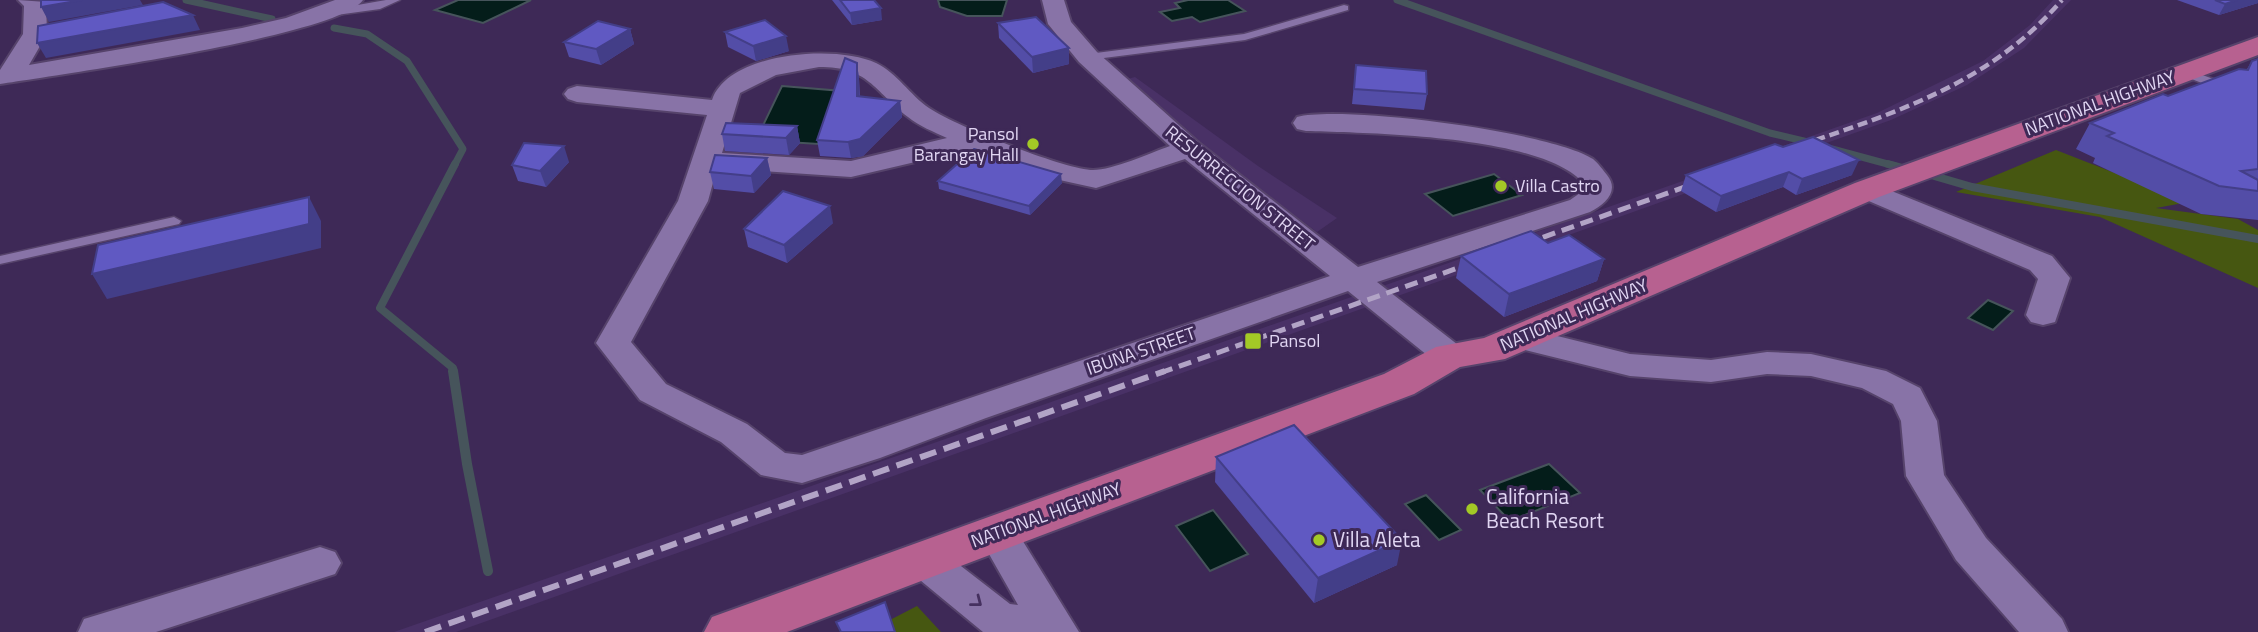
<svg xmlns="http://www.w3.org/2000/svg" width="2258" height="632" font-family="'Titillium Web',sans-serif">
  <rect width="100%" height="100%" fill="#3e2957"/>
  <!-- built -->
  <g fill="#493166">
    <path d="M2053,0H2071L2024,48L1967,85L1891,120L456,632H394L1877,113L1983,61L2030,25Z"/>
    <path d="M1135,77L1258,166L1337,218L1317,232L1117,82Z"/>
  </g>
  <!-- green -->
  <g fill="#465711">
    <path d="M2056,150L2189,202L2156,208L2238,219L2258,230V288L2100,217L1956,192Z"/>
    <path d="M917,606L941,632H892L888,621Z"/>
  </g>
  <!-- water -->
  <g fill="#041d1a" stroke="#46545b" stroke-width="2">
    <path d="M458,0H531L483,23L435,10Z"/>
    <path d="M938,0H1007L1002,16H967L940,7Z"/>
    <path d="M1188,0H1228L1245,11L1200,22L1192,17L1172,21L1160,12L1180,8L1175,3Z"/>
    <path d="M782,86L842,91L819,144L756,140Z"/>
    <path d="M1494,174L1522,195L1453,216L1425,194Z"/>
    <path d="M1988,300L2013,311L1993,330L1968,318Z"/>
    <path d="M1549,464L1580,493L1510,521L1480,490Z"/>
    <path d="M1426,495L1461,530L1439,540L1405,504Z"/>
    <path d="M1213,510L1248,554L1210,571L1176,526Z"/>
  </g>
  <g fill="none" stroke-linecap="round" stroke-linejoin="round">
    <!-- stream-far2 -->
    <g stroke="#46545b" stroke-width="7">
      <path d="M186,0L272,19"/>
      <path d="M1397,0L1770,133L1812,143"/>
      <path d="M334,28L367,34L407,61L463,149L454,166"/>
      <path d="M1832,149L1895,166"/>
    </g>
    <!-- stream-far1 -->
    <g stroke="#46545b" stroke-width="8">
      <path d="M1888,164L1910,170"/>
      <path d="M1924,173L1972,187L2258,239"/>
      <path d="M454,373L453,368L380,308L455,164"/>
    </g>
    <!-- stream -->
    <path stroke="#46545b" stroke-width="10" d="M453,371L467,464L488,571"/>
    <!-- lane casing -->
    <g stroke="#56436b" stroke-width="3">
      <g id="lane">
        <path d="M386,0H400L380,9L329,16L324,13L329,10Z"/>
        <path d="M1344,5L1348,6V10L1245,40L1088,60L1082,57L1088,54L1244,34Z"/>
        <path d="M2183,68L2230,85L2232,88L2230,91H2222L2179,74L2177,72Z"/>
        <path d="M174,217L181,221L179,224L0,264V256Z"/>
      </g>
    </g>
    <!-- street casing -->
    <g stroke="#56436b" stroke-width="4">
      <g id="street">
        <path d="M18,0L46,2L47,34L29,65L242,28L286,18L335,0H363C339,36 56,75 0,84V70L23,34L24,6Z"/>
        <path d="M1042,0H1064L1071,22L1097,52L1199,143L1358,267L1570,200L1583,191L1584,184C1544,135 1369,133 1306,131L1297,129L1293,123L1297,117C1344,105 1552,132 1593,159C1598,163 1603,170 1607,175C1620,191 1605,204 1590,212L1377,282L1462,348L1467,356L1462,364L1450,367L1438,364L1348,291L986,418L880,458L802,483L761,475L721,442L640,400L596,343L678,201L707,115L577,102L568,99L564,94L568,89L577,86L712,100C728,52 836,44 876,63C897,73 910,95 929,108C954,125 1065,170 1093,170C1113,170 1150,153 1170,146L1079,62L1048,24ZM819,67C869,67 873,90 908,117C919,126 934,132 947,138L851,161L722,153L740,93L776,75ZM971,149L1055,179L1096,188L1185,159L1330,276L802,455L785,453L747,424L666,384L631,342L708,201L717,168L851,177Z"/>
        <path d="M1867,181L2052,256L2070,278L2055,322L2043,325L2031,322L2026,315L2038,279L2030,270L1857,196L1853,190L1857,184Z"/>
        <path d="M1521,327L1630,354L1711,360L1767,352L1811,354L1886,371L1920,388L1937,421L1944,475L1986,538L2062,619L2068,632H2019L1956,560L1906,476L1901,421L1893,404L1862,388L1811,376L1767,374L1711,382L1630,376L1509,346L1504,338L1509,330Z"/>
        <path d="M997,518L1011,522L1079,632H983L909,571L903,560L909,549L924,544L939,549L1010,604L1018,605L977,533L983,522Z"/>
        <path d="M320,547L335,552L341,563L335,574L156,632H78L84,619Z"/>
      </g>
    </g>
    <!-- primary casing -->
    <g stroke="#56436b" stroke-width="4">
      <path id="primary" d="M2258,37V55L1879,197L1505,359L1460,367L1414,394L787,632H704L712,617L1384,374L1436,347L1484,338L1855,183Z"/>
    </g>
    <!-- lane -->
    <use href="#lane" fill="#8873a7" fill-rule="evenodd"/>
    <!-- street -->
    <use href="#street" fill="#8873a7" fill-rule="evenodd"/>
    <!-- primary -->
    <use href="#primary" fill="#b76190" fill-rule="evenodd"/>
    <!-- rail-far2 -->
    <path stroke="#b2a4c6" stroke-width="4.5" stroke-dasharray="10 5" stroke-linecap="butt" d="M1801,145C1901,111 1991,82 2062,0"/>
    <!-- rail-far1 -->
    <g stroke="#b2a4c6" stroke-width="5" stroke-dasharray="13 7" stroke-linecap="butt">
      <path d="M1524,244L1699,182"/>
      <path d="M1160,373L1475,262"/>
    </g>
    <!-- rail -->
    <path stroke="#b2a4c6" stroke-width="6" stroke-dasharray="17 8" stroke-linecap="butt" d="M425,632L1165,371"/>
  </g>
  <!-- wall -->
  <g fill="#534da7">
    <path d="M832,0H874L882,20L852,25Z"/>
    <path d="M2177,0H2258V3L2219,15Z"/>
    <path d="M998,23L1069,48V64L1033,73L999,38Z"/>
    <path d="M630,29L634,44L601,65L569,57L564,42Z"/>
    <path d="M725,32L789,51L756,61L728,47Z"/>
    <path d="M2258,59V220L2201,214L2093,163L2095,158L2076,149L2090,123L2247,69L2252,61Z"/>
    <path d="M857,63L859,79L860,96L900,101L902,117L863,156L851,158L820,156L817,140Z"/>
    <path d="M1356,65L1427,94L1424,110L1352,104Z"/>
    <path d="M797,126L800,143L789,155L725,151L722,134Z"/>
    <path d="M1783,147L1852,175L1796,195L1783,187L1716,212L1681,191L1686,175Z"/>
    <path d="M767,158L771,175L754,193L714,189L710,172Z"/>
    <path d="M569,162L546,187L518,181L512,165Z"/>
    <path d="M938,181L1062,183L1030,215L939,189Z"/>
    <path d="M833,223L787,263L748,247L744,229Z"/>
    <path d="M1548,243L1604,259L1597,281L1504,317L1456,278L1461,256Z"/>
    <path d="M1216,457L1397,565L1314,603L1215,482Z"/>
  </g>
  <!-- shaded-wall -->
  <g fill="#433e88">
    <path d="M82,0H140L143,5L49,22L41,7Z"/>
    <path d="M2237,0H2258V3L2219,15L2225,4Z"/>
    <path d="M881,8L882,20L852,25L850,13Z"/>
    <path d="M193,15L200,30L46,58L37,43Z"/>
    <path d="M630,29L634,44L601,65L596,49Z"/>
    <path d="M786,36L789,51L756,61L753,46Z"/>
    <path d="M1069,48V64L1033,73L1032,57Z"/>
    <path d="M857,63L859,79L860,112L857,96Z"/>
    <path d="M900,101L902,117L863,156L851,158L848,142Z"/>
    <path d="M797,126L800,143L789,155L786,138Z"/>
    <path d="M564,146L569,162L546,187L540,171Z"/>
    <path d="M767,158L771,175L754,193L751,176Z"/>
    <path d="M1859,160L1852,175L1796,195L1802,179Z"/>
    <path d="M1789,172L1783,187L1716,212L1721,196Z"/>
    <path d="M1061,174L1062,183L1030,215L1029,206Z"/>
    <path d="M309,197L321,221V248L107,299L92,274Z"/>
    <path d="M830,206L833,223L787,263L784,245Z"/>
    <path d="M1604,259L1597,281L1504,317L1509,294Z"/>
    <path d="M1402,540L1397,565L1314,603L1318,578Z"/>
  </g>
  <!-- building -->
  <g fill="#6059c2" stroke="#433e88" stroke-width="2">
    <path d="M41,0H82L41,7Z"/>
    <path d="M840,0H874L881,8L850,13Z"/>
    <path d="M2215,0H2237L2225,4Z"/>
    <path d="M163,2L193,15L37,43L38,26Z"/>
    <path d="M1036,17L1069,48L1032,57L998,23Z"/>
    <path d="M765,20L786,36L753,46L725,32Z"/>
    <path d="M598,21L630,29L596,49L564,42Z"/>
    <path d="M845,58L857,63V96L900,101L860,139L848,142L817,140Z"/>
    <path d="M2258,59V169L2241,171L2258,180V191L2219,186L2107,136L2114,133L2090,123L2163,94L2168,96L2239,69L2248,70L2252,61Z"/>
    <path d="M1356,65L1426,71L1427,94L1354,89Z"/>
    <path d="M726,123L797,126L786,138L722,134Z"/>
    <path d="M1813,137L1859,160L1802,179L1789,172L1721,196L1686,175L1775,144L1783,147Z"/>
    <path d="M524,143L564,146L540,171L512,165Z"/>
    <path d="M974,149L1061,174L1029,206L938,181Z"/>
    <path d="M715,155L767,158L751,176L710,172Z"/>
    <path d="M783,191L830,206L784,245L744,229Z"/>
    <path d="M309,197V224L92,274L98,245Z"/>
    <path d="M1531,231L1548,243L1569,235L1604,259L1509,294L1461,256Z"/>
    <path d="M1294,425L1402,540L1318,578L1216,457Z"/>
    <path d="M885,602L895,632H841L836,622Z"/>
  </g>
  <!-- one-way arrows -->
  <defs><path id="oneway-chevron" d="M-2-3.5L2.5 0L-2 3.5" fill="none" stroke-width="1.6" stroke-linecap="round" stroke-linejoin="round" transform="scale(1.75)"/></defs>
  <use stroke="#45305f" href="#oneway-chevron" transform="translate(977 602) rotate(38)"/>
  <!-- markers -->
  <g fill="#a3c926" stroke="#3e2957" stroke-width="2.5">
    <circle cx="1033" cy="144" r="7"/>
    <circle cx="1501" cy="186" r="7"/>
    <rect x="1244" y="332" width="18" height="18" rx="3.5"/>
    <circle cx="1472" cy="509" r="7"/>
    <circle cx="1319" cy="540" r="7"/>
  </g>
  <g text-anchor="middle" stroke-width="6" stroke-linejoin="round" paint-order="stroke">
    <!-- street labels -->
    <g font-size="18" fill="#e1d6f3" stroke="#3e2957">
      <text transform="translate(2100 103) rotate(-20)" y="6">NATIONAL HIGHWAY</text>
      <text transform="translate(1240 188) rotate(39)" y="6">RESURRECCION STREET</text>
      <text transform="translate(1574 315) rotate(-23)" y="6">NATIONAL HIGHWAY</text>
      <text transform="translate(1141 351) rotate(-19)" y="6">IBUNA STREET</text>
      <text transform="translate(1046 515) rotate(-20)" y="6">NATIONAL HIGHWAY</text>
    </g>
    <!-- poi labels -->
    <g font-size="18" fill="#e1d6f3" stroke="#3e2957" text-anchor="start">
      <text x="1019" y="140" text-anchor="end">Pansol<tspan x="1019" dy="21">Barangay Hall</tspan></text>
      <text x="1515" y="192">Villa Castro</text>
      <text x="1269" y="347">Pansol</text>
    </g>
    <!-- near-poi labels -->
    <g font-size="21" fill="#e1d6f3" stroke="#3e2957" text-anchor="start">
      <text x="1486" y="504">California<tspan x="1486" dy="24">Beach Resort</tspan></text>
      <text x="1333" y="547">Villa Aleta</text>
    </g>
  </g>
</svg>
